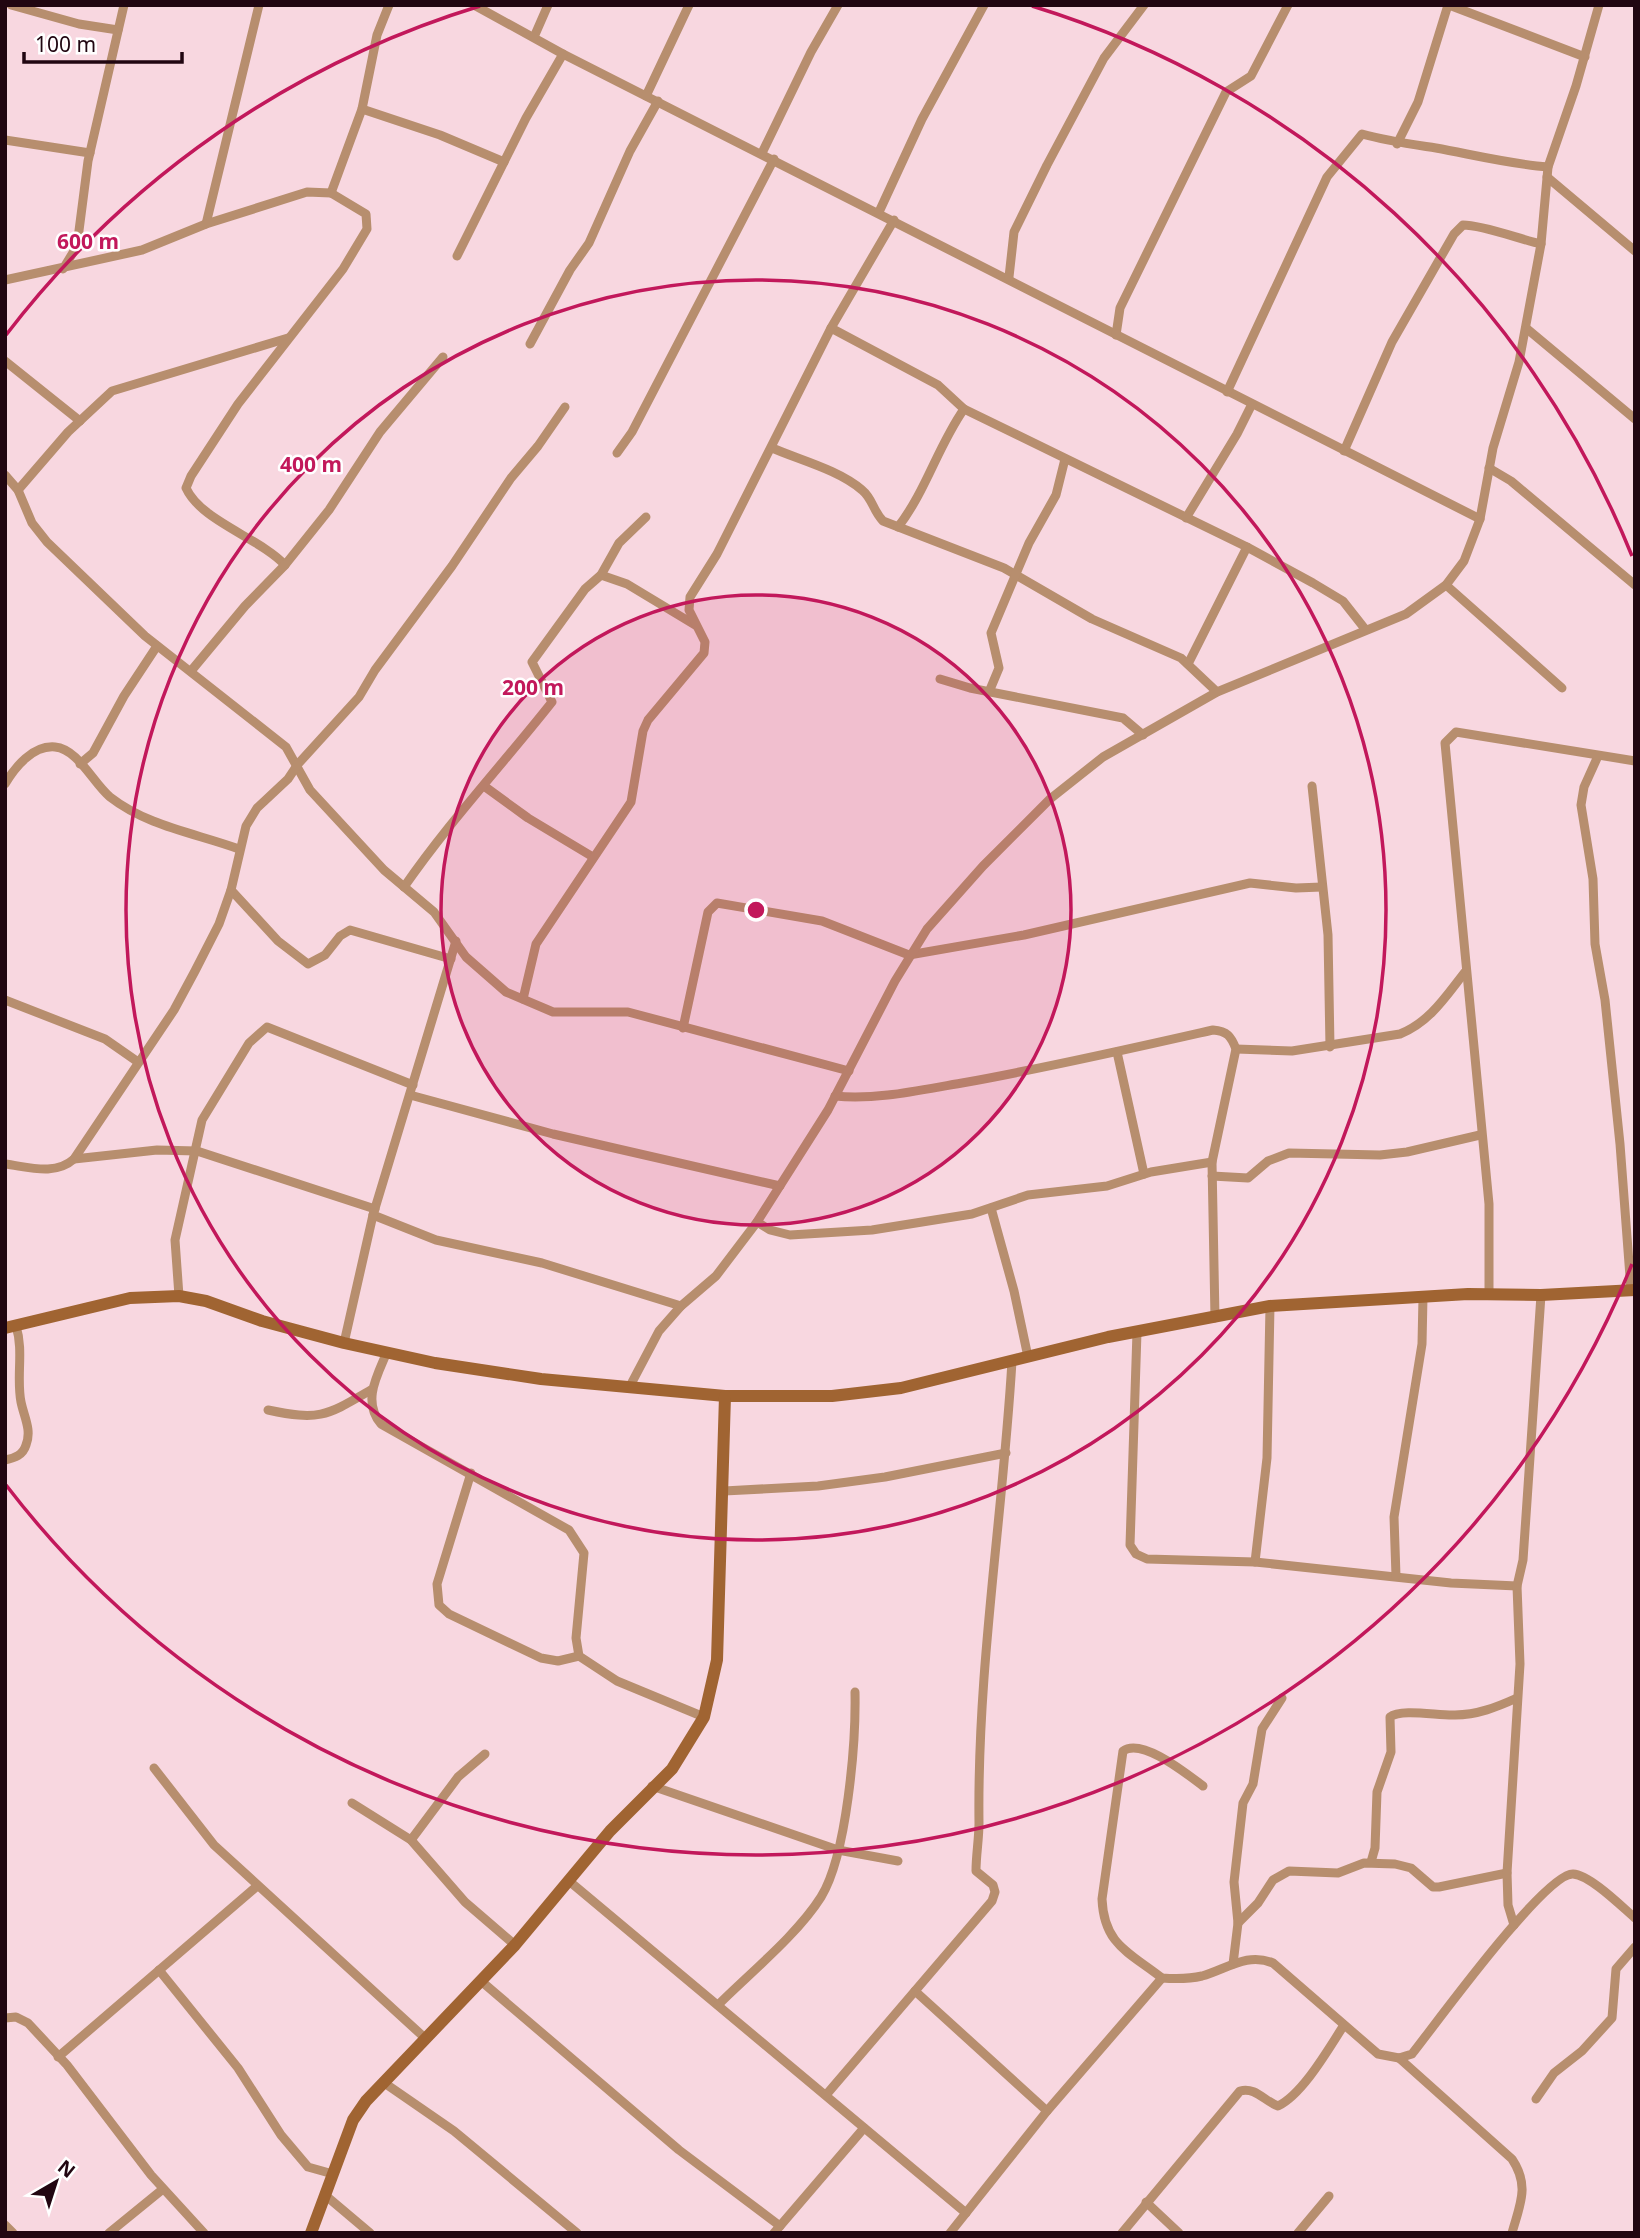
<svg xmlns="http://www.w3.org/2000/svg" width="1640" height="2238" font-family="'Noto Sans',sans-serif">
  <rect width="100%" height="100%" fill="#f8d7e0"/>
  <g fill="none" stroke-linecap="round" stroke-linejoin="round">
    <!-- street -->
    <g stroke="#b78e6e" stroke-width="9">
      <path d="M11,5L79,24L118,30"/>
      <path d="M474,5L563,54L1480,519"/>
      <path d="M1449,5L1585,57"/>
      <path d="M534,37L548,5"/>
      <path d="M646,96L689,5"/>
      <path d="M362,109L440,135L504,162"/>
      <path d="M5,140L90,153"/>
      <path d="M1397,144L1418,102L1448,5"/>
      <path d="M762,153L811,52L838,5"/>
      <path d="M1547,177L1635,251"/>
      <path d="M331,193L362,109L377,35L389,5"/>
      <path d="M879,212L922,119L984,5"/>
      <path d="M206,224L259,5"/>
      <path d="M457,256L526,118L563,54"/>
      <path d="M63,269L77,246L88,161L124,5"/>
      <path d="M1009,277L1014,232L1047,165L1104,58L1144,5"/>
      <path d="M5,280L142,250L206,224L307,192L331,193L366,214L367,229L343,269L238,404L191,476L186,488C201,521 260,538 285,565"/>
      <path d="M831,328L938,385L964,409L1247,547L1313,583L1343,601L1365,629"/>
      <path d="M1526,328L1635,419"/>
      <path d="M1116,335L1120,308L1226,92L1251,76L1288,5"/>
      <path d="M530,344L570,270L589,243L630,151L658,101"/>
      <path d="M5,361L80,421"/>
      <path d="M1227,392L1327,177L1362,134C1387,141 1410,144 1436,148C1474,155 1510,164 1548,167"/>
      <path d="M772,448C800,460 839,470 862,490C873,499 873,511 883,521L1004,568L1092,619L1181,658L1217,692"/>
      <path d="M1344,451L1392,342L1454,234L1463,225C1483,225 1519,239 1541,244"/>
      <path d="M617,453L632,432L774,159"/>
      <path d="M1489,468L1511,481L1635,585"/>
      <path d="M5,475L18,490L32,523L47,542L145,636L286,747L310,790L384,870L434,912L466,957L506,992L553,1012H628L849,1071"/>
      <path d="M18,490L68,432L112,391L288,338"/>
      <path d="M1186,518L1237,434L1252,404"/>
      <path d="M898,527C926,491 938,446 964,409"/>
      <path d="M601,575L627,584L695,625"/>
      <path d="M1446,585L1562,688"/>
      <path d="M1188,664L1247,547"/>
      <path d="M191,671L245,606L285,565L329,510L380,432L443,357"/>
      <path d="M940,679L970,688L1123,718L1143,735"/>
      <path d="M989,692L999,668L991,633L1029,543L1056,495L1065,459"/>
      <path d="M1598,756L1584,787L1581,805L1593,879L1595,944L1605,1000L1620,1144L1631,1290"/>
      <path d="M80,764L93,753L124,696L157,646"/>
      <path d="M5,784C15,767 33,745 55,747C78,749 93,783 110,797C147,826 195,833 239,849"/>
      <path d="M484,786L528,818L593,857"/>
      <path d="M1312,786L1328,935L1330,1047"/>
      <path d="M404,887C449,822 503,764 552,702L532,662L585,589L601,575L619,543L646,517"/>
      <path d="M231,890L278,941L308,964L325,955L340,936L350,930L451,959"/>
      <path d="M523,999L536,944L631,802L643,731L648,720L704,653L705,642L689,610L690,597L717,554L831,328L894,220"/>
      <path d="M5,1000L105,1039L138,1062"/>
      <path d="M683,1028L708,912L717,903L822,921L909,955L1024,935L1250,883L1296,888L1322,887"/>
      <path d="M1236,1049L1292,1051L1400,1034C1430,1022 1446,996 1465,972"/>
      <path d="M1117,1052L1144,1174"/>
      <path d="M410,1095L553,1134L780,1186"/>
      <path d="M835,1096C878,1100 920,1090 962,1083C1046,1068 1129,1049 1213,1030C1227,1031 1231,1036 1236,1049L1212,1162L1215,1318"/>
      <path d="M74,1159L157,1150L197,1151L375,1209"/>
      <path d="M5,1164C29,1167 55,1176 74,1159L174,1010L195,971L219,924L231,890L246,826L257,808L288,779L298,764L359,697L375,670L452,566L511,478L538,446L565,407"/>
      <path d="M1212,1176L1248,1178L1268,1161L1289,1153L1380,1155L1407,1152L1480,1135"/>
      <path d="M991,1208L1014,1291L1028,1357"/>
      <path d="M373,1215L436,1240L542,1263L681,1306"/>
      <path d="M757,1222L770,1230L790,1235L872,1230L972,1214L1028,1195L1107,1186L1151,1172L1212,1162"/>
      <path d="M1489,1293V1204L1445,743L1456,732L1635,761"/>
      <path d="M179,1296L175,1240L202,1120L249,1043L267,1027L413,1085"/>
      <path d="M1137,1332L1130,1545L1136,1554L1147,1559L1255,1562L1451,1583L1517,1586"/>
      <path d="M344,1343L373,1215L456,941"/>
      <path d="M387,1352C377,1376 362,1401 381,1424L569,1530L584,1553L576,1638L579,1656L617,1681L704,1717"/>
      <path d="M630,1386L659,1331L681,1306L716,1276L757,1222L828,1110L895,981L927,929L983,866L1050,799L1103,757L1217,692L1406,614L1446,585L1464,561L1480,519L1493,448L1519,362L1541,244L1548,167L1576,86L1599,5"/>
      <path d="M268,1410C320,1421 326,1416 371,1390"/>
      <path d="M5,1460C15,1458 23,1455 26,1445C32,1430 24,1417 21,1402C16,1377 24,1351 16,1326"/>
      <path d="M471,1473L437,1584L439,1605L449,1614L541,1658L558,1661L579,1656"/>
      <path d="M724,1491L818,1486L885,1477L1006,1453"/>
      <path d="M1255,1562L1267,1458L1270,1306"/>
      <path d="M1396,1576L1394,1517L1422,1344L1423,1297"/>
      <path d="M154,1768L214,1845L426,2039"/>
      <path d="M652,1786L838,1850L898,1861"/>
      <path d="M1203,1786C1188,1775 1142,1737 1123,1751L1102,1899C1104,1945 1129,1952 1162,1978C1176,1979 1189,1979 1202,1976C1227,1969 1247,1952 1273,1963L1378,2054L1399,2058L1412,2054C1435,2025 1545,1873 1573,1874C1590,1875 1621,1906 1635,1918"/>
      <path d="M352,1803L411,1840L465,1902L515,1945"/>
      <path d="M411,1840L458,1777L485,1754"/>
      <path d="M1371,1862L1375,1848L1377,1792L1391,1752L1390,1717C1401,1708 1439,1716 1455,1715C1477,1715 1497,1707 1517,1698"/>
      <path d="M569,1881L966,2213"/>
      <path d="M1238,1923L1258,1903L1273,1880L1289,1871L1338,1873L1364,1863L1395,1864L1411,1868L1433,1887H1439L1507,1873"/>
      <path d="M1514,1925L1508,1905L1507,1873L1520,1664L1517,1586L1523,1560L1541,1295"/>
      <path d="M1233,1964L1238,1923L1234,1882L1243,1803L1253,1784L1262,1729L1282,1698"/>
      <path d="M159,1970L238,2068L281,2135L308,2167L333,2174"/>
      <path d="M481,1981L679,2150L780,2226"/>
      <path d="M915,1991L1047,2111"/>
      <path d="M718,2005C750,1973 797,1935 821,1897C847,1855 856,1742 855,1692"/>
      <path d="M5,2018L16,2017L28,2023L67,2065L151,2175L204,2233"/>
      <path d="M58,2057L256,1887"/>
      <path d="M1399,2058L1512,2159C1530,2186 1520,2204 1512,2233"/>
      <path d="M383,2082L454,2131L577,2233"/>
      <path d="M826,2095L992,1901L995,1892L993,1885L976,1871C976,1855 979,1839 979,1823C977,1669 1003,1515 1012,1361"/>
      <path d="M1536,2099L1554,2073L1582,2051L1612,2018L1616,1969L1635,1947"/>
      <path d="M325,2195L370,2233"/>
      <path d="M1146,2202L1179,2233"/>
      <path d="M5,2225L13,2233"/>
      <path d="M109,2233L163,2189"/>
      <path d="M774,2233L864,2128"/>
      <path d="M950,2233L1047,2111L1162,1978"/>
      <path d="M1122,2233L1240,2091C1256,2087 1264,2101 1278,2106C1303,2094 1329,2048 1344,2025"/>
      <path d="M1298,2233L1329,2196"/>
    </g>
    <!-- secondary -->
    <g stroke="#a06432" stroke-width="12">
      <path d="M5,1328L130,1298L179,1296L206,1301L262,1321L344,1343L435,1363L541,1379L725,1396H832L901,1388L1108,1337L1270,1306L1468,1294L1541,1295L1635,1290"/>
      <path d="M311,2233L353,2120L366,2101L515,1945L610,1831L672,1769L704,1717L717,1660L725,1396"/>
    </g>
  </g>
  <!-- distance rings -->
  <circle cx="756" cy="910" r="315" fill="#c2185b" fill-opacity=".12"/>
  <g fill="none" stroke="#c2185b" stroke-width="3.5">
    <circle cx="756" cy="910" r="315"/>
    <circle cx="756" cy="910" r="630"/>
    <path d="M1632 1264A945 945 0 0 1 6 1485M6 335A945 945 0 0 1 480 6M1032 6A945 945 0 0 1 1632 556"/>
  </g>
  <circle cx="756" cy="910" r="10" fill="#c2185b" stroke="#fff" stroke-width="3.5"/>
  <g font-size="21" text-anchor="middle" font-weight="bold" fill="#c2185b" stroke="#fff" stroke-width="5" stroke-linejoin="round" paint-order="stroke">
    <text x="88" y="249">600 m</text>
    <text x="311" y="472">400 m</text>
    <text x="533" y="695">200 m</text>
  </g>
  <!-- border -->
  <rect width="1640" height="2238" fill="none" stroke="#210611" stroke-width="14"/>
  <!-- north arrow -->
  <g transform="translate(56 2182) rotate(39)" stroke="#ffffff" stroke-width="5" paint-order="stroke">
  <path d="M0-5L12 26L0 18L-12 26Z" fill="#210611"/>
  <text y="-10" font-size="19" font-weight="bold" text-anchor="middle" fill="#210611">N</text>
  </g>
  <!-- scale -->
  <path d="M24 52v10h158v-10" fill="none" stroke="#210611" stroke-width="3.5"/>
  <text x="35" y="52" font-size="21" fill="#210611" stroke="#ffffff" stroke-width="5" paint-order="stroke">100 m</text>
</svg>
